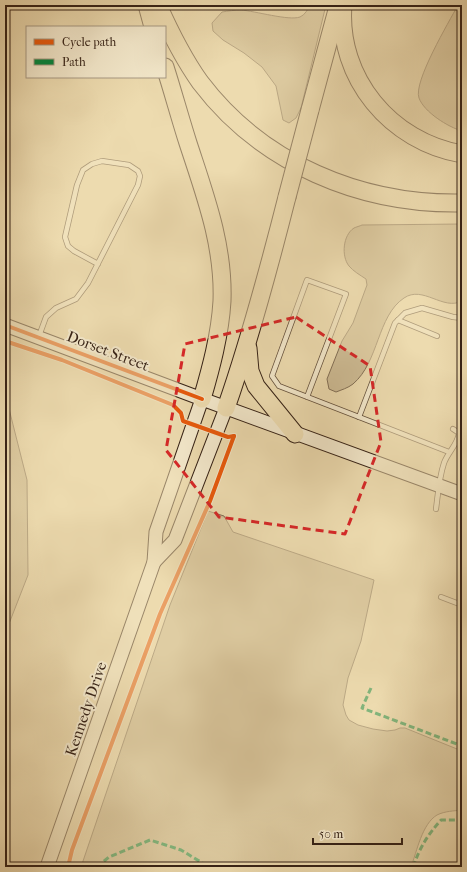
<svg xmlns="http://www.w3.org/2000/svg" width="467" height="872" font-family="'IM FELL French Canon',serif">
  <rect width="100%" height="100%" fill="#eddbaf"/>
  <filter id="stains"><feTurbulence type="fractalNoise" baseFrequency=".005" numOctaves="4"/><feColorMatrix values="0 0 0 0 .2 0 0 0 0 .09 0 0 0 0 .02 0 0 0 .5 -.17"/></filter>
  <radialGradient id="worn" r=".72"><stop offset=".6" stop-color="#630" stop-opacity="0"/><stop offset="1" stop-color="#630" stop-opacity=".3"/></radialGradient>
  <!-- green -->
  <g fill="#cebc95" stroke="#826f56">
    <path d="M310,5H326L301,108L296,118L289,123L283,120L276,86L262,67L244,53L223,40L213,31L212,23L222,12C228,11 235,10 241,10C255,11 289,21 300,17C305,15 308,9 310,5Z"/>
    <path d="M458,5H462V131C448,127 424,112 419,98C413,82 449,22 458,5Z"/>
    <path d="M462,224V301C443,311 423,285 404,298C377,316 379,362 353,384C348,388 341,390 336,392L329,389L327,379L342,341L353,323L367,285L366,279C360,275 353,271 349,266C341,256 343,235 354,228C356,227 360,226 362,225Z"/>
    <path d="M5,393L27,480L28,575L5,634Z"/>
    <path d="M208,511L224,516L233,532L374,580L361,641L348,678L343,705L346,715L349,720L358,725L373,729L387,731L395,730L400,728H405L462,751V810C454,811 445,811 437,815C422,824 417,851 411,867H81L170,605Z"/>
  </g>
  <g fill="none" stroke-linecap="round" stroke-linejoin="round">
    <!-- lane casing -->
    <g stroke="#64503c" stroke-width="6">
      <g id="lane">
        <path d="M398,320L437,336"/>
        <path d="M39,336L46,317L56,308L76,299L88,283L138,185L140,176L138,171L129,165L102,161L92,164L83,170L77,185L65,237L68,246L74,251L98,264"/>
        <path d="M307,397L346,294L307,280L272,376L279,386L359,417L395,323L405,313L422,308L453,317L462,318"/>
        <path d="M359,417L449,452"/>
        <path d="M436,509C438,494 439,478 444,463C448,452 458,444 459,433L453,429"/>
        <path d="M441,597L462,605"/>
      </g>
    </g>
    <!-- secondary casing -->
    <g stroke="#362216" stroke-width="15">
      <g id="secondary">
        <path d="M5,325L202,399L462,494"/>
        <path d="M154,562L175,540L226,408"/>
        <path d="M47,867L154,562L156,532L202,399"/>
      </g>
    </g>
    <!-- highway casing -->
    <g stroke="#362216" stroke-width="19">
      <g id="highway">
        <path d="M147,5L153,27"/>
        <path d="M158,5C170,32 183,58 200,82C262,164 361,205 462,203"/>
        <path d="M343,5C337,78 391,142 462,154"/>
        <path d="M165,67C173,92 180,118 188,143C205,195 224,245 222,301C220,335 211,368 202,399"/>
        <path d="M310,110L337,10"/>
        <path d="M248,348L250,371L256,386L295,434"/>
        <path d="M226,408C250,339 269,268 287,197"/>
      </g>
    </g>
    <!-- lane -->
    <use href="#lane" stroke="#f3e8cb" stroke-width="4.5"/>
    <!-- secondary -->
    <use href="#secondary" stroke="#f3e8cb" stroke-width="13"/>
    <!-- highway -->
    <use href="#highway" stroke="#eddbaf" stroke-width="17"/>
    <!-- highway-bridge casing -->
    <g stroke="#362216" stroke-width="19" stroke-linecap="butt">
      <path id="highway-bridge" d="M287,197L310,110"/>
    </g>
    <!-- highway-bridge -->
    <use href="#highway-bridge" stroke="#eddbaf" stroke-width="17"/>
    <!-- quiet -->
    <g stroke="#00873e" stroke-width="3" stroke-dasharray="6 3" stroke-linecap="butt">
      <path d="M371,688L362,708L462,746"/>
      <path d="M97,867L109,857L150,840L181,850L209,867"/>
      <path d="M413,867C420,847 427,836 441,820H455L462,821"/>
    </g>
    <!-- cycleway casing -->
    <g stroke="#f3e8cb" stroke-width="6">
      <g id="cycleway">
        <path d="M5,325L202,399"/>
        <path d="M5,341L62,360L173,405L181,413L183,421L228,437L234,436"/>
        <path d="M68,867L72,850L160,614L210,501L234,436"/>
      </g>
    </g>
    <!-- cycleway -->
    <use href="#cycleway" stroke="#e8590c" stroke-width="4"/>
  </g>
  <!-- marked area -->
  <path d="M0 0H467V872H0ZM296,317L370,366L381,442L345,534L219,517L166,450L185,344Z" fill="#eddbaf" fill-opacity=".55" fill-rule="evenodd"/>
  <path fill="none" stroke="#d62828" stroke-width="3" stroke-dasharray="8 5" stroke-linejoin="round" d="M296,317L370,366L381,442L345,534L219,517L166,450L185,344Z"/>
  <g text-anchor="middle" stroke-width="4" stroke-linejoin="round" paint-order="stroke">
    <!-- street labels -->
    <g font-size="15" fill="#362216" stroke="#f3e8cb">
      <text transform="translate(108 351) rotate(21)" y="5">Dorset Street</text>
      <text transform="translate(86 709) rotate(-71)" y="5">Kennedy Drive</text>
    </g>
  </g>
  <!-- margin -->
  <rect width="467" height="872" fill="none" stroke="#eddbaf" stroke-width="20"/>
  <rect x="6" y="6" width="455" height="860" fill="none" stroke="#362216" stroke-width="2"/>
  <rect x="10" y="10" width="447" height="852" fill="none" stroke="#362216"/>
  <!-- legend -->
  <rect x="26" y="26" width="140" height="52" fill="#f3e8cb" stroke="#a79983"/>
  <rect x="34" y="39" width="20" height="6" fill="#e8590c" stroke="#a79983"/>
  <text x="62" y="46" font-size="12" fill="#362216">Cycle path</text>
  <rect x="34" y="59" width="20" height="6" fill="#00873e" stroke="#a79983"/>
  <text x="62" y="66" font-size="12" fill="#362216">Path</text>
  <!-- scale -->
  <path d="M313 838v6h89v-6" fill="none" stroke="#362216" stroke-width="2"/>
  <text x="319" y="838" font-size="12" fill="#362216" stroke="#f3e8cb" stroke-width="3" paint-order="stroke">50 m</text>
  <rect width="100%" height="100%" filter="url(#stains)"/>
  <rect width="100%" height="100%" fill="url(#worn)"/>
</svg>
